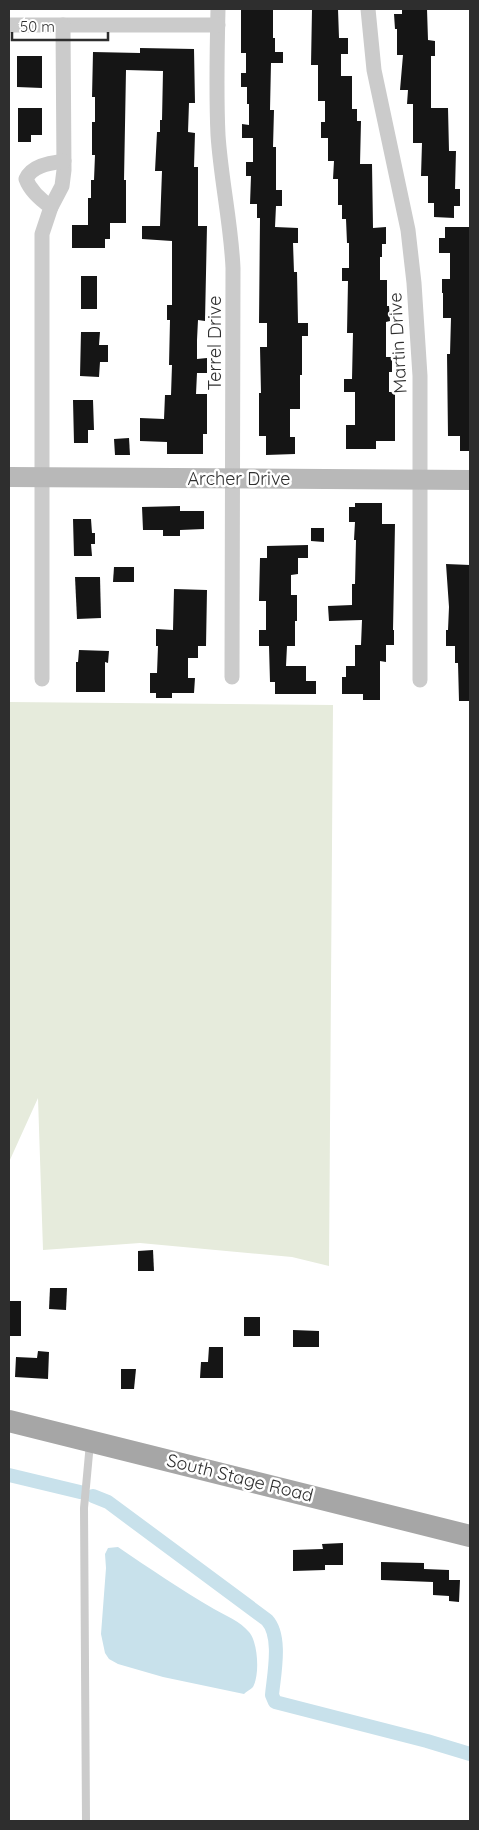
<svg xmlns="http://www.w3.org/2000/svg" width="479" height="1830" font-family="Quicksand,sans-serif">
  <rect width="100%" height="100%" fill="#fff"/>
  <!-- green -->
  <path fill="#e6ebdc" d="M9,702L333,705L329,1266L292,1257L140,1243L43,1250L38,1098L9,1162Z"/>
  <!-- water -->
  <path fill="#c8e1eb" d="M118,1547C149,1568 181,1590 214,1609C226,1616 240,1621 249,1632C258,1642 260,1675 253,1687C251,1689 246,1692 244,1694L163,1677L118,1664L109,1659L105,1653L101,1634L106,1568L105,1554L108,1548Z"/>
  <g fill="none" stroke-linecap="round" stroke-linejoin="round">
    <!-- canal -->
    <g stroke="#c8e1eb" stroke-width="14">
      <path d="M9,1475L80,1492"/>
      <path d="M93,1496L108,1502L267,1620C282,1636 274,1674 272,1695L275,1702L427,1741L470,1754"/>
    </g>
  </g>
  <!-- building -->
  <g fill="#151515">
    <path d="M248,9H273V38H275V52H283V63H271L270,110H274L273,147H276V190H282V206H276L275,227L298,228V243H293L294,272H297L298,323H308V336H302V375H300V409H290V437H295V454L266,455V436H259V393H261L260,347H267V323H259L260,218H257V204H250L251,176H246V162H253V138H242V124L249,125V104H247V87H241V73H246V53H241V10H248Z"/>
    <path d="M312,9H338L339,38H348V54H341V76H352V109H357V121H361L360,164H372L373,228L386,227V244H382V257H380V280H387V306H389L390,321L386,322V357H392V372H389V392H395V441H376V449H346V425H355V392H344V379H352L353,333H347L348,281H342V268H349V243H347L346,219H342V205H338V179H333L334,161H328V138H321V122H325V101H318V65H311Z"/>
    <path d="M402,9H427L428,40L435,41V56H431V108H448L449,151H456L455,189H460V206H454V218L434,217V203H428V176H421L422,143H413V104H407L408,90H400L403,55H397V29H395L394,14H402Z"/>
    <path d="M140,48L194,49L195,103H189L188,132L195,133L194,167H198V226H207L205,321L198,320L197,340V359L207,358V373H197L196,394H207V434H203V454H167V442L140,441V418L164,419L165,395H171L172,365H169L170,320H167V305H172V241L142,239V226H160L162,171H155L157,132H160V120H162L163,71L126,70L124,180H126V223H110V239H105V248H72V225H88V198H91V180H94L95,155H92V122H95V97H92L93,52L140,53Z"/>
    <path d="M17,56H42V88L17,87Z"/>
    <path d="M18,108H42V135H31V142H18Z"/>
    <path d="M445,227H470V451H460V436H448L447,354H450L451,318H443V293H442V279H450V253H439V238H445Z"/>
    <rect x="81" y="276" width="16" height="33"/>
    <path d="M81,332H100L99,345H108V362H100L99,377L80,376Z"/>
    <path d="M73,400H93L94,430H88V443H74Z"/>
    <path d="M129,438L130,455H115L114,439Z"/>
    <path d="M355,503H382V524H395L393,630H394V645H386V662L380,661V700H363V694H342V677H346V666H355V645H361L362,620L329,621L328,606L352,605V584H355L356,540H354L355,522H349V507H355Z"/>
    <path d="M180,506V511H204V529L180,530V536H163V530H143L142,507Z"/>
    <path d="M73,519H91L92,533H95V544H91L92,556H74Z"/>
    <path d="M311,528H324V542L311,541Z"/>
    <path d="M308,545V558H298V574L291,575V595H297V621H295V646H287L286,666H306V681H316V694H275V682H270L269,646H259V630H266V601H259L260,558H267V546Z"/>
    <path d="M446,564L470,565V701H459L458,663H455V646H446V630H448L449,607Z"/>
    <path d="M114,567H134V582H113Z"/>
    <path d="M75,577H100L101,618L77,619Z"/>
    <path d="M174,589L207,590L206,646H198V658H188V678H195L194,693H172V698H156V693H150V673H157L158,646H156V629L173,630Z"/>
    <path d="M79,650L109,651L108,663L105,662V692H76V662H78Z"/>
    <path d="M153,1250L154,1271H138V1251Z"/>
    <path d="M50,1288H67L66,1310L49,1309Z"/>
    <rect x="9" y="1301" width="12" height="35"/>
    <rect x="244" y="1317" width="16" height="19"/>
    <path d="M293,1330L319,1331V1347H293Z"/>
    <path d="M209,1347H223V1378H200L201,1362H208Z"/>
    <path d="M38,1351L49,1352L48,1379L15,1377L16,1357L37,1358Z"/>
    <path d="M121,1369H136L134,1389H121Z"/>
    <path d="M343,1543V1565H325V1570L293,1571V1550L323,1549L322,1544Z"/>
    <path d="M381,1562L424,1563V1569L449,1570V1580H460L459,1602L449,1601V1596L433,1595V1582L381,1580Z"/>
  </g>
  <g fill="none" stroke-linecap="round" stroke-linejoin="round">
    <!-- lane -->
    <path stroke="#cbcbcb" stroke-width="8" d="M86,1821L84,1508L90,1443"/>
    <!-- street -->
    <g stroke="#cbcbcb" stroke-width="15">
      <path d="M218,9C217,51 216,93 218,135C221,180 231,223 233,268L232,677"/>
      <path d="M368,9L374,70L408,230L414,283L420,376V680"/>
      <path d="M9,25H218"/>
      <path d="M51,207L62,186L64,170L63,25"/>
      <path d="M42,679V234L51,207C41,200 30,190 26,179C32,165 51,163 64,161"/>
    </g>
    <!-- secondary -->
    <path stroke="#b8b8b8" stroke-width="20" d="M9,477L470,480"/>
    <!-- primary -->
    <path stroke="#a6a6a6" stroke-width="22" d="M9,1421L470,1536"/>
  </g>
  <g text-anchor="middle" stroke-width="5" stroke-linejoin="round" paint-order="stroke">
    <!-- street labels -->
    <g font-size="18" fill="#2e2e2e" stroke="#fff">
      <text transform="translate(215 343) rotate(-90)" y="6">Terrel Drive</text>
      <text transform="translate(398 343) rotate(-93)" y="6">Martin Drive</text>
      <text x="239" y="485">Archer Drive</text>
      <text transform="translate(240 1478) rotate(14)" y="6">South Stage Road</text>
    </g>
  </g>
  <!-- border -->
  <rect width="479" height="1830" fill="none" stroke="#2e2e2e" stroke-width="20"/>
  <!-- scale -->
  <path d="M12 32v8h96v-8" fill="none" stroke="#2e2e2e" stroke-width="2.5"/>
  <text x="20" y="32" font-size="15" fill="#2e2e2e" stroke="#ffffff" stroke-width="4" paint-order="stroke">50 m</text>
</svg>
